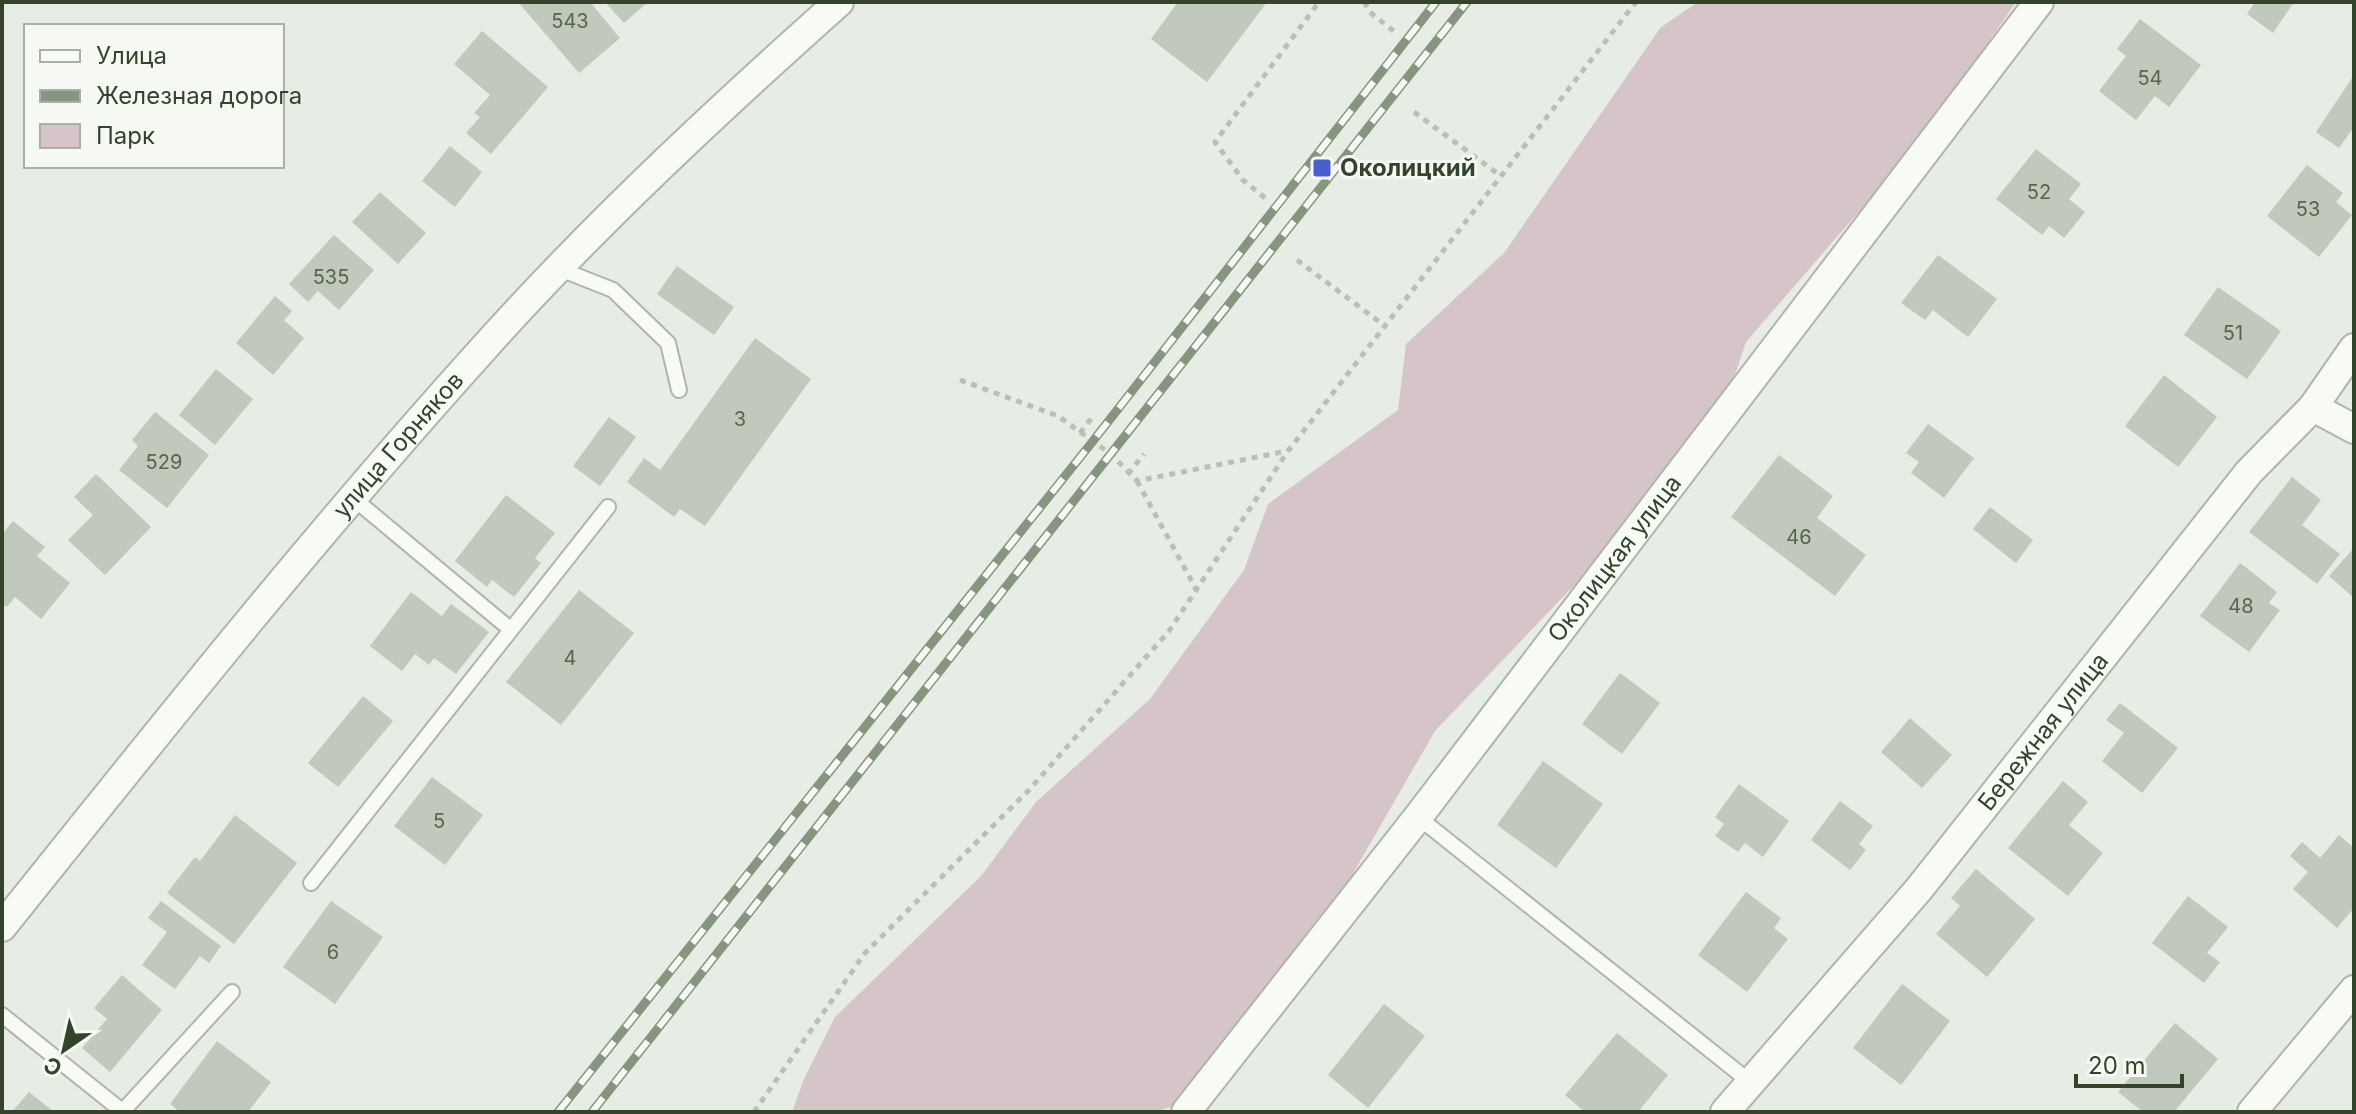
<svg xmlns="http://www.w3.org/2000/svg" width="2356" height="1114" font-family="Inter,sans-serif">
  <rect width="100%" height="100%" fill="#e7ece4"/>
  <!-- green -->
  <path fill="#d5c5c9" d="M1698,2H2016L1920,141L1746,342L1713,440L1435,731L1344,889L1203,1095L1156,1112H792L804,1079L835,1017L982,875L1036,802L1150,699L1244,570L1268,504L1398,410L1406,344L1504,253L1661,27Z"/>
  <!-- building -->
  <g fill="#c0c9bb">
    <path d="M518,2H590L620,38L579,73Z"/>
    <path d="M605,2H648L624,23Z"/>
    <path d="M1178,2H1267L1207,82L1151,39Z"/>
    <path d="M2255,2H2294L2273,33L2247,14Z"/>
    <path d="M2140,19L2201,65L2169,107L2155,96L2136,120L2099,91L2126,56L2117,49Z"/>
    <path d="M482,31L548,87L491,154L466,133L480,117L474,113L490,95L454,64Z"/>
    <path d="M2354,75V133L2351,131L2339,148L2316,132Z"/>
    <path d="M450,146L482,172L455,207L422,181Z"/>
    <path d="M2036,149L2081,184L2069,199L2085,212L2064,238L2049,226L2042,235L1996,199Z"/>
    <path d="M2307,165L2343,193L2336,202L2352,215L2319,257L2267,216Z"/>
    <path d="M380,192L426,233L398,264L352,222Z"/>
    <path d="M334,235L374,270L339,310L318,291L308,302L289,284Z"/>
    <path d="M1938,255L1997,299L1968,337L1933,310L1925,320L1901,303Z"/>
    <path d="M677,266L734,307L714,335L657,294Z"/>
    <path d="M2218,287L2281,331L2247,379L2184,335Z"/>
    <path d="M275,296L292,311L284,320L304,338L273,375L236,343Z"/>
    <path d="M755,338L811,379L705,526L680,509L674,517L627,482L644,458L660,470Z"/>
    <path d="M216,369L253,399L215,445L179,415Z"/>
    <path d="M2164,375L2217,417L2178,467L2125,426Z"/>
    <path d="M155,412L209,455L167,508L119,470L138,446L132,440Z"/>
    <path d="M609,417L636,437L600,486L573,466Z"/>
    <path d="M1928,424L1974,458L1944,498L1911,473L1919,462L1906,453Z"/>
    <path d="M1779,455L1833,496L1817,518L1866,555L1835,596L1731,517Z"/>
    <path d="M96,474L151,527L105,575L68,540L93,515L74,497Z"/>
    <path d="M2292,477L2321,500L2302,525L2340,554L2317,584L2249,532Z"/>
    <path d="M506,495L555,533L535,558L541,563L514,597L492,580L487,587L455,561Z"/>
    <path d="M1990,507L2033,540L2016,563L1973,529Z"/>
    <path d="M13,521L45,547L37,556L70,583L41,619L15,597L7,607L2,604V534Z"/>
    <path d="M2354,548V598L2329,576Z"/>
    <path d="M2240,563L2277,592L2269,603L2280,610L2249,652L2200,616Z"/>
    <path d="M579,590L634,633L561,725L506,682Z"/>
    <path d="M411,592L442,616L451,604L489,632L456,674L434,658L429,665L415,654L402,671L370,646Z"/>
    <path d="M1620,673L1660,703L1622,754L1582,724Z"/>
    <path d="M363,696L393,721L338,787L308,763Z"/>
    <path d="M2120,703L2178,748L2142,793L2102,761L2124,733L2106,720Z"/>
    <path d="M1910,718L1952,755L1922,788L1881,752Z"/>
    <path d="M1543,761L1603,804L1556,868L1497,825Z"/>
    <path d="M432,777L483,815L445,865L394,826Z"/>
    <path d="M2063,781L2088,802L2069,825L2103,853L2068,896L2008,848Z"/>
    <path d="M1739,784L1789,821L1763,857L1745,843L1738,852L1715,836L1724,824L1715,817Z"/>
    <path d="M1840,801L1873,826L1859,844L1866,850L1850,870L1811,840Z"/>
    <path d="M235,815L297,863L234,944L167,893L195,857L200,861Z"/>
    <path d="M2339,835L2354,848V908L2337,928L2293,889L2308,872L2290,856L2302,842L2320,858Z"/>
    <path d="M1976,869L2035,919L1987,977L1936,934L1960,906L1951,898Z"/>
    <path d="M1746,892L1781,918L1774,928L1788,939L1747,992L1698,955Z"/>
    <path d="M2188,896L2228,927L2207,953L2220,962L2204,983L2152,943Z"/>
    <path d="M161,901L221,946L209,963L200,956L175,989L142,965L167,932L148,918Z"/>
    <path d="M331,901L383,937L335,1004L283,967Z"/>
    <path d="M122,975L162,1010L110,1072L82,1048L107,1019L94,1008Z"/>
    <path d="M1902,984L1950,1021L1901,1085L1853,1048Z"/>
    <path d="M1384,1004L1425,1036L1368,1108L1328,1075Z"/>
    <path d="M2175,1023L2218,1059L2174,1112H2143L2118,1092Z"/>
    <path d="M1617,1033L1668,1075L1638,1112H1585L1565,1095Z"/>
    <path d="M217,1041L271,1082L248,1112H180L170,1104Z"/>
    <path d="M29,1092L54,1112H12Z"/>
  </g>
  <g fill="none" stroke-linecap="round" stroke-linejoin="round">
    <!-- service casing -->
    <g stroke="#aeb6a9" stroke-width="18">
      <g id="service">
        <path d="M560,269L613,290L668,343L679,390"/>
        <path d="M353,498L510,629"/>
        <path d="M1418,817L1750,1082"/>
        <path d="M311,883L608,507"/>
        <path d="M2,1015L122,1111"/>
        <path d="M122,1112L232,992"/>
      </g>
    </g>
    <!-- minor casing -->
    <g stroke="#aeb6a9" stroke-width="32">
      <g id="minor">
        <path d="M2313,407L2354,429"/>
        <path id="s1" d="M2,927C159,731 315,535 484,348C593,226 717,111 839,2"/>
        <path id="s2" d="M1186,1112L1418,817L2039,2"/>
        <path id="s3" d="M1725,1112L1919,889L2249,472L2313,407L2354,348"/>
        <path d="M2252,1112L2354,990"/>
      </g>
    </g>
    <!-- path -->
    <g stroke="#b9c0b5" stroke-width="5" stroke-dasharray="6 6" stroke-linecap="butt">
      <path d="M1364,2L1372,14L1395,32"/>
      <path d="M1414,112L1501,176"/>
      <path d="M1265,198L1243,180L1215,142L1319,2"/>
      <path d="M1297,260L1385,326"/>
      <path d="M960,380L1058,416L1112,455L1137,481L1287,451"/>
      <path d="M1080,433L1094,415"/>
      <path d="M1128,474L1144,454"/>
      <path d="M1137,481L1196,589"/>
      <path d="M754,1112L865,953L1029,790L1169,631L1288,451L1636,2"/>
    </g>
    <!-- service -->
    <use href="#service" stroke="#f8faf6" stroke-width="14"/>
    <!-- minor -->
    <use href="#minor" stroke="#f8faf6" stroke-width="28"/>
    <!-- rail casing -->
    <g stroke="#86957d" stroke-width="9">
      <g id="rail">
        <path d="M558,1112L1093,441L1436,2"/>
        <path d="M592,1112L1467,2"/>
      </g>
    </g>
    <!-- rail -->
    <use href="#rail" stroke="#f6f9f3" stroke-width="6" stroke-dasharray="18" stroke-linecap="butt"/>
  </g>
  <!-- markers -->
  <rect fill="#4a5ecf" stroke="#f6f9f3" stroke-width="3" x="1312" y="158" width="20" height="20" rx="4"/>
  <g text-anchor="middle" stroke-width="6" stroke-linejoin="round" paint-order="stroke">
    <!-- number labels -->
    <g font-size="20" fill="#57654f">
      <text x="570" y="28">543</text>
      <text x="2150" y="85">54</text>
      <text x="2039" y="199">52</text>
      <text x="2308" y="216">53</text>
      <text x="331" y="284">535</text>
      <text x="2233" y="340">51</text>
      <text x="740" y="426">3</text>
      <text x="164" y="469">529</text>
      <text x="1799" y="544">46</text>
      <text x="2241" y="613">48</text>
      <text x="570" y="665">4</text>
      <text x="439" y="828">5</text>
      <text x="333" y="959">6</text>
    </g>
    <!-- poi labels -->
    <g font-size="24" font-weight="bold" fill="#34442b" stroke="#f6f9f3" text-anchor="start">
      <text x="1340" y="176">Околицкий</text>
    </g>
    <!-- street labels -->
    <g font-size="24" fill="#34442b" stroke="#f6f9f3">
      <text dy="8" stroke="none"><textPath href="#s1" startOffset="624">улица Горняков</textPath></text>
      <text dy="8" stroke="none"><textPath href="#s2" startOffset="700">Околицкая улица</textPath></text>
      <text dy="8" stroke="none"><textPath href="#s3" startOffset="496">Бережная улица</textPath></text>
    </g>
  </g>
  <!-- border -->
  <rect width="2356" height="1114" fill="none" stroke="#34442b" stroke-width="8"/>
  <!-- legend -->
  <rect x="24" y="24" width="260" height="144" fill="#f6f9f3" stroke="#a8b1a3" stroke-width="2"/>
  <rect x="40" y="50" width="40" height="12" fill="#f8faf6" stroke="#a8b1a3" stroke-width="2"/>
  <text x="96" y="64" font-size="24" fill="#34442b">Улица</text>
  <rect x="40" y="90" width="40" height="12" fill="#86957d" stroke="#a8b1a3" stroke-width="2"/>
  <text x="96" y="104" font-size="24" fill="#34442b">Железная дорога</text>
  <rect x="40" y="124" width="40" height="24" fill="#d5c5c9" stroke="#a8b1a3" stroke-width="2"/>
  <text x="96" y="144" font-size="24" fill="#34442b">Парк</text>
  <!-- north arrow -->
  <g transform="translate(64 1050) rotate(214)" stroke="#f6f9f3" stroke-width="6" paint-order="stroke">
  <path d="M0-6L14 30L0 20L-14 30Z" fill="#34442b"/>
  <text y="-12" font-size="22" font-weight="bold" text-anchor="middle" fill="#34442b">С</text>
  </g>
  <!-- scale -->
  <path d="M2076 1074v12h106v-12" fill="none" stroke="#34442b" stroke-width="4"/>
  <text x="2088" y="1074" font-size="24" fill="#34442b" stroke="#f6f9f3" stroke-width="6" paint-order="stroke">20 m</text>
</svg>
